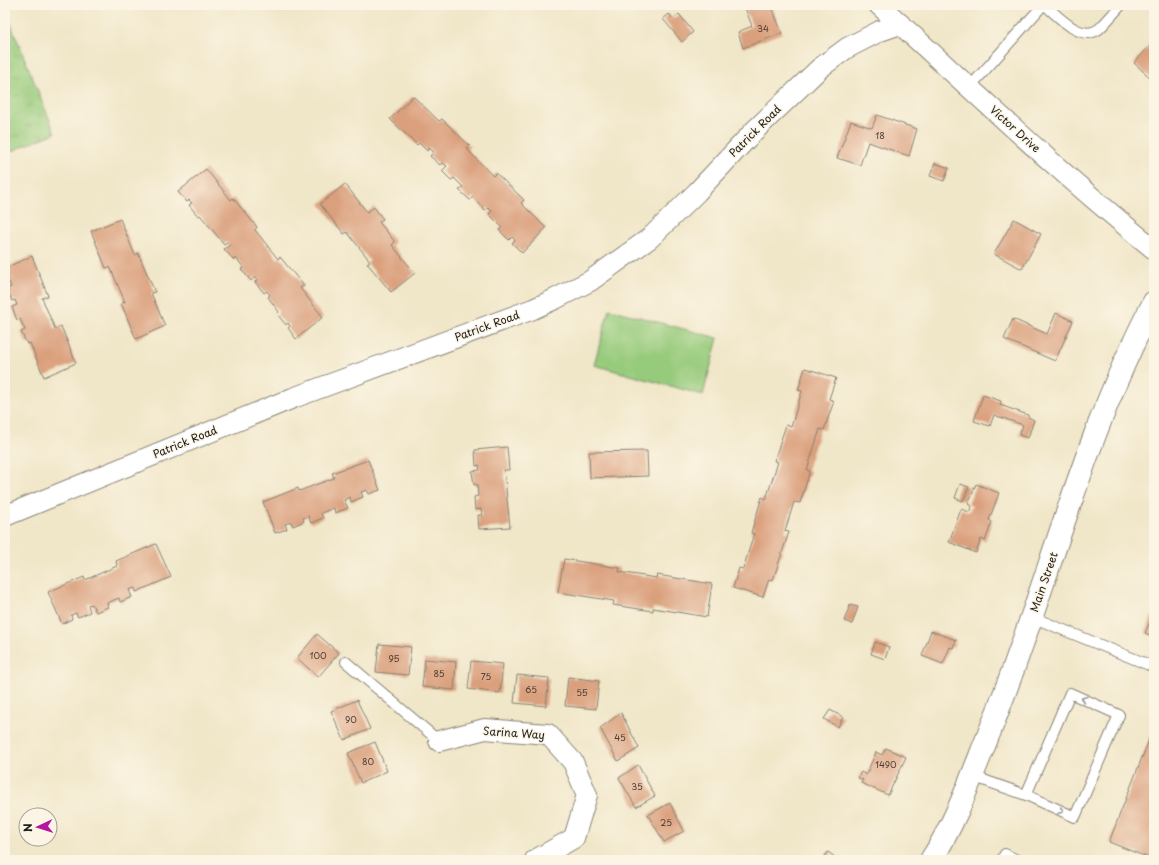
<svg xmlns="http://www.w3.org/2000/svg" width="1159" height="865" font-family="'Playpen Sans',sans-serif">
  <defs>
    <pattern id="park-tufts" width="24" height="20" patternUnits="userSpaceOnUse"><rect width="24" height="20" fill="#97cb7c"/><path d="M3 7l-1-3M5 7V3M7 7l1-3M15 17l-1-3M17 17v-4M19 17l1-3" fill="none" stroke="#82ae6b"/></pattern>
  </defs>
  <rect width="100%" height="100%" fill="#fcf5e5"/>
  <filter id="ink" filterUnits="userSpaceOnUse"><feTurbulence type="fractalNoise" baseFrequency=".025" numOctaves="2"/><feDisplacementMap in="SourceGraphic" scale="8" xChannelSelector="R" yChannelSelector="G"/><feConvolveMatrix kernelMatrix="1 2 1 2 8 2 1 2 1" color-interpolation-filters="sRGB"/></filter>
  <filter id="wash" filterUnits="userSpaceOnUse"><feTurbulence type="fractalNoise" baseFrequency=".012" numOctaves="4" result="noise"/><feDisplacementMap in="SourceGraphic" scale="16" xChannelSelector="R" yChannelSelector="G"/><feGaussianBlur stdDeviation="0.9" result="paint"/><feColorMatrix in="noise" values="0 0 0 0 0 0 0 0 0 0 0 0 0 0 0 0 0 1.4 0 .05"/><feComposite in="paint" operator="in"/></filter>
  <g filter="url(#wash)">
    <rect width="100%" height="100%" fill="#f0e6c8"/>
    <!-- park -->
    <path fill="url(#park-tufts)" stroke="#5a744c" d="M5,10L55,133L5,154Z"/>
    <!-- pitch -->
    <path fill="#97cb7c" stroke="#5a744c" d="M609,309L718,338L703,395L594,365Z"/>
    <g id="blocks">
      <!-- building -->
      <g fill="#da9f7b">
        <path d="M744,5H771L782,33L743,48L738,32L752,26Z"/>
        <path d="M669,14L673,19L679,14L693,32L682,42L663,19Z"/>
        <path d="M1154,41V81L1134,63Z"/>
        <path d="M413,96L439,121L442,119L470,146L467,149L493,176L496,173L524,200L521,203L546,228L522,253L512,243L515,240L512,237L509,240L499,230L502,227L489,214L492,211L488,208L485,210L473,197L470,200L459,190L463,187L454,178L451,180L442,171L447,166L443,163L440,165L430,156L434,152L429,148L427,151L419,143L417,145L390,119Z"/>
        <path d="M877,115L917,129L909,156L868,142L860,165L837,158L851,121L872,128Z"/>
        <path d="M935,163L949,168L944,181L930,176Z"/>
        <path d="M206,169L231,200L233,198L257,227L255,230L278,259L280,257L304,286L300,288L323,317L296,339L288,328L290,326L288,323L286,325L277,314L279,312L268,297L270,295L267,291L264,293L255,282L258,280L255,277L251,281L241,269L244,268L236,258L234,260L224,249L230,245L227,242L224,244L200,215L198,216L189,205L192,203L189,200L187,202L178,192Z"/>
        <path d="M345,184L367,212L374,207L383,219L379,222L395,242L392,245L415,273L391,292L367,263L370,261L347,232L344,234L320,204Z"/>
        <path d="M120,219L135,255L138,253L155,292L151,293L165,326L136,339L121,303L125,302L110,267L106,268L91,231Z"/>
        <path d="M1014,219L1041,234L1022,269L994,254Z"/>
        <path d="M32,256L48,296L42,298L55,329L61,326L76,363L44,377L30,343L27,344L21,332L25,330L20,319L17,320L12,307L17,305L15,300L12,301L7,289L11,287L9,282L5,284V268Z"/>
        <path d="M1056,313L1073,321L1055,361L1004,339L1013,319L1047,334Z"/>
        <path d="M805,368L836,378L829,399L834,401L824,430L820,429L807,470L810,471L800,503L794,502L785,531L789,532L773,580L769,579L763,597L733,588L739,568L743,569L754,534L751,533L762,497L766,499L778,462L774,461L786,425L791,427L802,391L798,390Z"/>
        <path d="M983,395L1001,401L1000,405L1028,415V417L1034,420L1028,438L1019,435L1023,425L994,415L990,426L974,421Z"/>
        <path d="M507,447L509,470H504L510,527L479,529L478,515H482L481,509L475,510L474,497L478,496L477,484L474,485L472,471L480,470L479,465L476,466L475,450Z"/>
        <path d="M647,451L648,476L590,478L589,452Z"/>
        <path d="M368,460L380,490L369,494L367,490L361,492L363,497L351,502L350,497L344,500L348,508L335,513L334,508L321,513L323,518L311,523L308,516L303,518L304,521L293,526L291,522L285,524L287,529L275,533L263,502L298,488L299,491L334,478L332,473Z"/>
        <path d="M960,484L969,487L963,501L955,498Z"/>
        <path d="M976,484L999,493L989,520L992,522L985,541L981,539L976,553L949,542L961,509L969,512L972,506L968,504Z"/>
        <path d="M156,544L171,577L136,592L135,588L129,590L132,597L120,602L119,598L107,603L108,607L96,612L92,604L88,605L90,612L78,617L76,613L71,615L72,619L62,624L48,592L84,577L85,580L117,566L116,561Z"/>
        <path d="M564,559L620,568L619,572L656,578L657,575L712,584L707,617L653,608V611L613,605L614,601L558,592Z"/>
        <path d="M850,605L858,607L852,624L844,621Z"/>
        <path d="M1154,612V637L1145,633Z"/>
        <path d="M931,631L956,640L953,648L950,647L943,664L922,656Z"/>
        <path d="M317,634L339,653L318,677L297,658Z"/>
        <path d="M875,642L889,647L885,659L871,654Z"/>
        <path d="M379,644L411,647L408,675L376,672Z"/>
        <path d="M425,659L456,662L454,690L422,687Z"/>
        <path d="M471,661L503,664L500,693L468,689Z"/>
        <path d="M517,675L549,678L546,706L514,703Z"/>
        <path d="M568,677L599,681L596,709L565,706Z"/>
        <path d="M357,700L370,729L344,740L331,711Z"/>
        <path d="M830,710L843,717L838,727L824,719Z"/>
        <path d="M621,713L639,748L618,761L600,728Z"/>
        <path d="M1152,732L1154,733V860L1109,842Z"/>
        <path d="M375,742L387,771L361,783L348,753Z"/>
        <path d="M886,748L906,757L888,795L861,783L863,780L858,778L861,772L866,775L876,752L882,755Z"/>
        <path d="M638,765L655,796L636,807L619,778Z"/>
        <path d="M670,803L684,831L664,842L648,815Z"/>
        <path d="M828,852L839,860H822Z"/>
      </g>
    </g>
  </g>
  <g filter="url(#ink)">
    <use href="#blocks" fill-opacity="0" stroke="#868172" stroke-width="1"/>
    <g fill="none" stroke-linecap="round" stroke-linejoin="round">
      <!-- service casing -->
      <g stroke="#868172" stroke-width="12">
        <g id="service">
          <path d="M1045,5C1058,16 1082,44 1100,28C1107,21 1114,13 1121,5"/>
          <path d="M969,88L1043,5"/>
          <path d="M1032,617L1154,667"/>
          <path d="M346,662L439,741"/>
          <path d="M972,776L1026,795L1075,817L1119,715L1070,693L1026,795"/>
          <path d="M1002,860L1005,854L1017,860"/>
        </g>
      </g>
      <!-- minor casing -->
      <g stroke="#868172" stroke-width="22">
        <g id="minor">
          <path d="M879,5C970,87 1058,172 1154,249"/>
          <path d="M5,516L293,398L533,309L555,299L590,281L650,238L697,192L754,131L820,68L847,48L880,31L900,24"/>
          <path d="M439,741L485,729L548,734L573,762L587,795L574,838L535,860"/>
        </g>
      </g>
      <!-- secondary casing -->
      <g stroke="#868172" stroke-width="24">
        <path id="secondary" d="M931,860C957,820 972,775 990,731C1047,589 1082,438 1154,302"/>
      </g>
      <!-- service -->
      <use href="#service" stroke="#fff" stroke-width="10"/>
      <!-- minor -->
      <use href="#minor" stroke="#fff" stroke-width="20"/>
      <!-- secondary -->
      <use href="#secondary" stroke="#fff" stroke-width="22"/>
    </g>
    <!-- one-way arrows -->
    <defs><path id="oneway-chevron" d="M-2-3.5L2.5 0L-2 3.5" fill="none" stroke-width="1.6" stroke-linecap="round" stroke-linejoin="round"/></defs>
    <g stroke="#999">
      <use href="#oneway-chevron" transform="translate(1084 699) rotate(-157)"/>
      <use href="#oneway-chevron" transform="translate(1061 811) rotate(23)"/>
    </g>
  </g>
  <g text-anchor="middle" stroke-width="3" stroke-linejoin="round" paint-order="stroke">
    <!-- number labels -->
    <g font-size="9" fill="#4c3d34">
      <text x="763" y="32">34</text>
      <text x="880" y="139">18</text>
      <text x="318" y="659">100</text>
      <text x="394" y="662">95</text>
      <text x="439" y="677">85</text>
      <text x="486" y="680">75</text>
      <text x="531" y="693">65</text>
      <text x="582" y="696">55</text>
      <text x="351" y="723">90</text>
      <text x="620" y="741">45</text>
      <text x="368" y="765">80</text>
      <text x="886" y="768">1490</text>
      <text x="637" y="790">35</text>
      <text x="666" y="826">25</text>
    </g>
    <!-- street labels -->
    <g font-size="11" fill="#1c1c1c" stroke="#fcf5e5">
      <text transform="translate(1015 129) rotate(42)" y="4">Victor Drive</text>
      <text transform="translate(755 131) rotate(-45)" y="4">Patrick Road</text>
      <text transform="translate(487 326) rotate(-20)" y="4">Patrick Road</text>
      <text transform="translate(185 442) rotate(-22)" y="4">Patrick Road</text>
      <text transform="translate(1044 582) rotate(-71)" y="4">Main Street</text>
      <text transform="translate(514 733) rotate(4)" y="4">Sarina Way</text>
    </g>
  </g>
  <!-- margin -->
  <rect width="1159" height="865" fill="none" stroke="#fcf5e5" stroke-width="20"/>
  <!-- north arrow -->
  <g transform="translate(38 827) rotate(266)"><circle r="19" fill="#fcf5e5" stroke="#a29e95"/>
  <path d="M0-3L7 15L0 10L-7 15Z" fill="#b5179e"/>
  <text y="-6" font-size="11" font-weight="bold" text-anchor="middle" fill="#1c1c1c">N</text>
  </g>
</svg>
